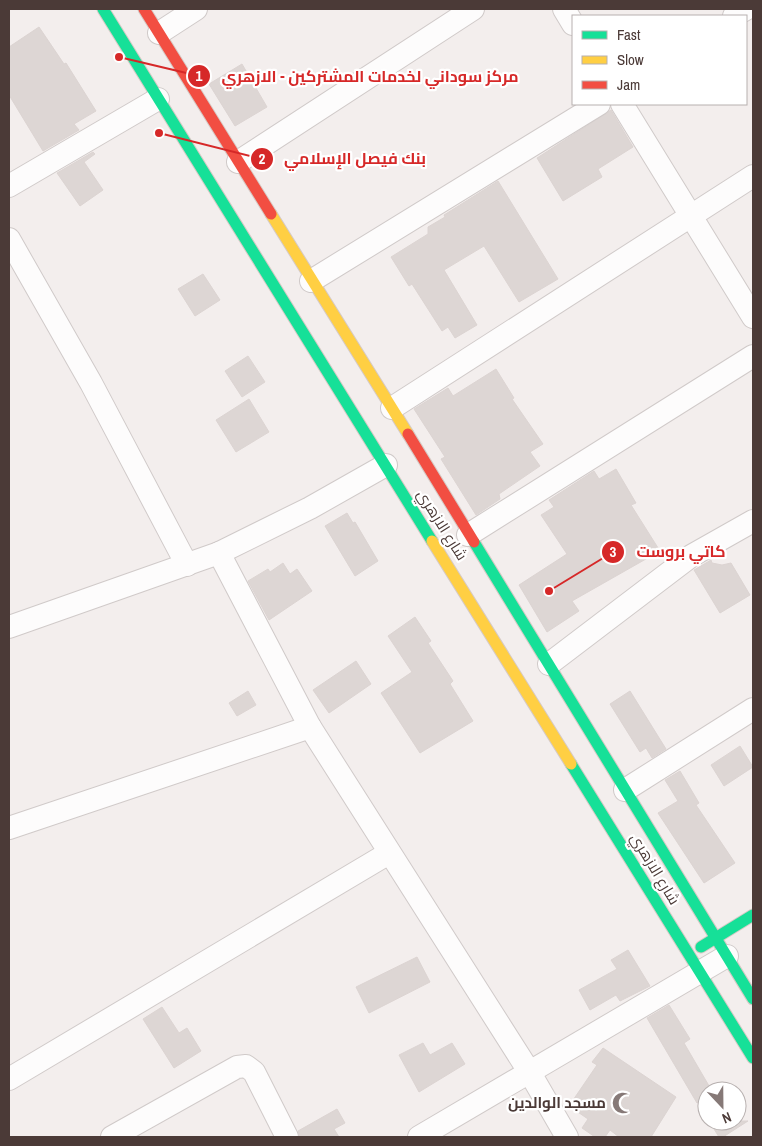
<svg xmlns="http://www.w3.org/2000/svg" width="762" height="1146" font-family="'Archivo Narrow',Cairo,sans-serif">
  <rect width="100%" height="100%" fill="#f3eeed"/>
  <!-- building -->
  <g fill="#ddd6d4" stroke="#dcd4d2">
    <path d="M39,27L64,64L66,63L96,111L74,124L79,130L43,151L9,95V47Z"/>
    <path d="M242,64L267,107L235,126L209,84Z"/>
    <path d="M611,110L633,147L598,169L602,177L563,201L537,158Z"/>
    <path d="M93,152L95,154L84,162L103,190L80,206L57,173Z"/>
    <path d="M498,181L558,279L519,302L484,246L444,270L477,325L455,338L448,327L442,331L412,284L409,286L391,257L428,234V227L445,217L444,215Z"/>
    <path d="M203,274L220,300L195,316L178,289Z"/>
    <path d="M248,356L265,382L242,397L225,371Z"/>
    <path d="M496,369L514,398L512,399L543,444L530,452L540,466L499,494L500,499L476,515L441,459L445,457L414,409L448,388L453,396Z"/>
    <path d="M249,399L269,432L236,452L216,420Z"/>
    <path d="M616,469L636,503L631,505L660,551L572,601L579,611L547,632L519,585L567,554L541,515L554,507L549,500L594,471L599,479Z"/>
    <path d="M347,513L353,523L355,522L378,561L355,576L325,526Z"/>
    <path d="M711,560L712,563L722,565L731,563L750,595L720,613L694,570Z"/>
    <path d="M283,563L290,574L297,569L312,591L269,620L248,581L268,569L270,572Z"/>
    <path d="M415,617L431,641L428,643L453,681L450,684L473,721L420,753L381,693L412,672L388,636Z"/>
    <path d="M356,661L371,684L329,713L313,690Z"/>
    <path d="M248,691L256,705L237,716L229,703Z"/>
    <path d="M630,691L666,749L652,758L646,748L640,752L610,704Z"/>
    <path d="M740,746L753,767L724,786L711,765Z"/>
    <path d="M680,771L699,803L696,805L735,863L704,883L658,813L678,801L665,780Z"/>
    <path d="M628,950L650,986L620,1001L616,995L590,1010L579,990L617,969L611,960Z"/>
    <path d="M417,957L430,982L369,1013L356,987Z"/>
    <path d="M669,1005L690,1039L684,1043L712,1091H707V1097L697,1103L647,1018Z"/>
    <path d="M162,1007L179,1033L187,1028L201,1051L174,1068L143,1019Z"/>
    <path d="M423,1043L430,1055L452,1043L465,1064L419,1092L399,1055Z"/>
    <path d="M603,1048L676,1097L651,1137H619L610,1130L605,1137H595L582,1128L588,1119L569,1106L597,1065L592,1062Z"/>
    <path d="M337,1109L345,1123L334,1129L339,1137H300L298,1131Z"/>
    <path d="M709,1121H748L723,1137H719Z"/>
  </g>
  <g fill="none" stroke-linecap="round" stroke-linejoin="round">
    <!-- street casing -->
    <g stroke="#d0cac9" stroke-width="24">
      <g id="street">
        <path d="M564,9L573,24"/>
        <path d="M734,16L746,9"/>
        <path d="M159,33L196,9"/>
        <path d="M622,104L753,317"/>
        <path d="M238,162L473,9"/>
        <path d="M9,186L158,99"/>
        <path d="M9,239L91,383L187,565"/>
        <path d="M311,281L599,104"/>
        <path d="M392,408L753,176"/>
        <path d="M468,535L753,356"/>
        <path d="M219,553L310,727L530,1073L567,1137"/>
        <path d="M9,627L219,553L310,508L386,465"/>
        <path d="M549,664L691,556L753,521"/>
        <path d="M625,790L753,709"/>
        <path d="M9,828L310,727"/>
        <path d="M9,1079L389,853"/>
        <path d="M112,1137L237,1067L246,1066L254,1072L287,1137"/>
        <path d="M419,1137L727,956"/>
      </g>
    </g>
    <!-- fast casing -->
    <g stroke="#d6cac5" stroke-width="13">
      <g id="fast">
        <path d="M103,9L432,541"/>
        <path d="M474,542L753,999"/>
        <path d="M571,764L753,1058"/>
        <path d="M701,947L753,915"/>
      </g>
    </g>
    <!-- slow casing -->
    <g stroke="#d6cac5" stroke-width="13">
      <g id="slow">
        <path d="M271,214L408,434"/>
        <path d="M432,541L571,764"/>
      </g>
    </g>
    <!-- jam casing -->
    <g stroke="#d6cac5" stroke-width="13">
      <g id="jam">
        <path d="M144,9L271,214"/>
        <path d="M408,434L474,542"/>
      </g>
    </g>
    <!-- street -->
    <use href="#street" stroke="#fdfcfc" stroke-width="22"/>
    <!-- fast -->
    <use href="#fast" stroke="#16e098" stroke-width="11"/>
    <!-- slow -->
    <use href="#slow" stroke="#ffcf43" stroke-width="11"/>
    <!-- jam -->
    <use href="#jam" stroke="#f24e42" stroke-width="11"/>
  </g>
  <!-- icons -->
  <defs>
    <g id="mosque-bare" transform="scale(1.725)"><path d="M3.5-4.9A6 6 0 1 0 3.5 4.9A5 5 0 1 1 3.5-4.9Z" fill="#867977" stroke="#fff" stroke-width="2.5" paint-order="stroke"/></g>
  </defs>
  <g fill-rule="evenodd">
    <use href="#mosque-bare" x="623" y="1103"/>
  </g>
  <g text-anchor="middle" stroke-width="4.5" stroke-linejoin="round" paint-order="stroke">
    <!-- street labels -->
    <g font-size="15" fill="#4b3a37" stroke="#fff">
      <text transform="translate(442 525) rotate(58)" y="5">شارع الازهري</text>
      <text transform="translate(655 869) rotate(59)" y="5">شارع الازهري</text>
    </g>
    <!-- poi labels -->
    <g font-size="15" font-weight="bold" fill="#4b3a37" stroke="#fff" text-anchor="end">
      <text x="606" y="1108">مسجد الوالدين</text>
    </g>
  </g>
  <!-- callouts -->
  <path fill="none" stroke="#d62828" stroke-width="2" d="M119 57L199 76M159 133L262 159M549 591L613 552"/>
  <g fill="#d62828" stroke="#fff" stroke-width="2">
    <circle cx="119" cy="57" r="5"/>
    <circle cx="159" cy="133" r="5"/>
    <circle cx="549" cy="591" r="5"/>
    <circle cx="199" cy="76" r="12"/>
    <circle cx="262" cy="159" r="12"/>
    <circle cx="613" cy="552" r="12"/>
  </g>
  <g font-size="15" text-anchor="middle" font-weight="bold" fill="#fff">
    <text x="199" y="81">1</text>
    <text x="262" y="164">2</text>
    <text x="613" y="557">3</text>
  </g>
  <g font-size="16" text-anchor="middle" font-weight="bold" fill="#d62828" stroke="#fff" stroke-width="4.5" stroke-linejoin="round" paint-order="stroke">
    <text x="370" y="82">مركز سوداني لخدمات المشتركين - الازهري</text>
    <text x="355" y="164">بنك فيصل الإسلامي</text>
    <text x="681" y="557">كاتي بروست</text>
  </g>
  <!-- border -->
  <rect width="762" height="1146" fill="none" stroke="#4b3a37" stroke-width="20"/>
  <!-- legend -->
  <rect x="572" y="15" width="175" height="90" fill="#ffffff" stroke="#b7b0af"/>
  <rect x="582" y="31" width="25" height="8" fill="#16e098" stroke="#b7b0af"/>
  <text x="617" y="40" font-size="15" fill="#4b3a37">Fast</text>
  <rect x="582" y="56" width="25" height="8" fill="#ffcf43" stroke="#b7b0af"/>
  <text x="617" y="65" font-size="15" fill="#4b3a37">Slow</text>
  <rect x="582" y="81" width="25" height="8" fill="#f24e42" stroke="#b7b0af"/>
  <text x="617" y="90" font-size="15" fill="#4b3a37">Jam</text>
  <!-- north arrow -->
  <g transform="translate(722 1106) rotate(158)"><circle r="24" fill="#ffffff" stroke="#b7b0af"/>
  <path d="M0-4L9 19L0 12L-9 19Z" fill="#867977"/>
  <text y="-8" font-size="14" font-weight="bold" text-anchor="middle" fill="#4b3a37">N</text>
  </g>
</svg>
